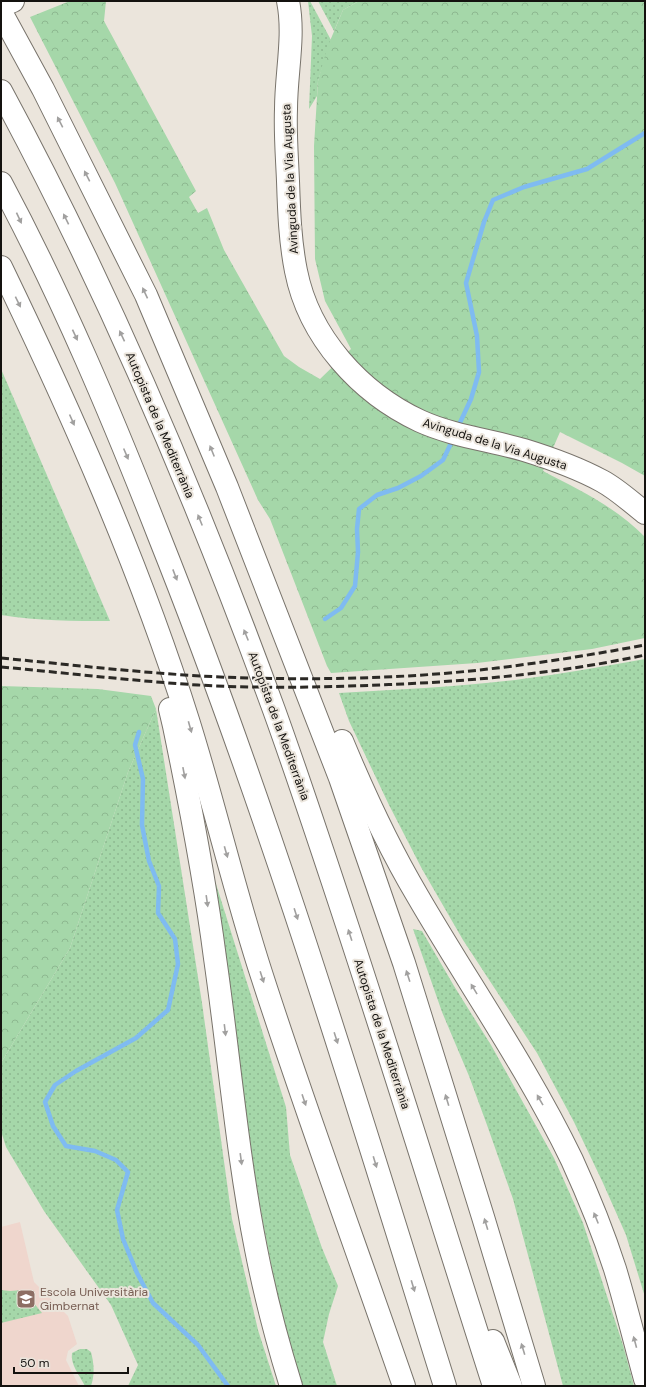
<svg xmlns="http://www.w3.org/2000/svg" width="646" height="1387" font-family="'DM Sans',sans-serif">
  <defs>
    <pattern id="grass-dots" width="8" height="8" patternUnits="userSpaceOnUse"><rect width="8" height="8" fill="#a5d7a9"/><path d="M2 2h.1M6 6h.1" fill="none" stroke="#8db890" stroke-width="1.8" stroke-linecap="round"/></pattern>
    <pattern id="forest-crowns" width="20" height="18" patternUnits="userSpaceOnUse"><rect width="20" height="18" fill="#a5d7a9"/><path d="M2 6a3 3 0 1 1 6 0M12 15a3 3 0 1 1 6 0" fill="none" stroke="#8db890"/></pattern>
  </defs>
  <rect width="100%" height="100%" fill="#ebe5dc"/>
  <!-- education -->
  <path fill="#efd6cd" d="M20,1222L34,1282L68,1316L77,1344L68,1351L66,1360L79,1386H1V1227Z"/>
  <!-- grass -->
  <g fill="url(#grass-dots)">
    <path d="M308,1H310L331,40L318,81L317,96L309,109L312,36Z"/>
    <path d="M318,1H359L343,10L334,31Z"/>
    <path d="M1,369L110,621C74,621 38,621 1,615Z"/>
    <path d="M645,659V1297L626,1235L603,1183L574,1122L537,1053L463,940L422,869L389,805L349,721L339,693C400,689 461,687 522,679C563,674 604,666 645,659Z"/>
    <path d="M156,709L202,1003L232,1219L258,1330L276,1386H128L138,1365L111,1305L44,1211L6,1147L1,1131V1063L70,948L128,772Z"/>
    <path d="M211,868L286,1107L290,1155L322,1248L338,1286L329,1314L323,1342L337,1386H301C280,1317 267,1247 255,1176C238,1074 225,971 211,868Z"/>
    <path d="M413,929L422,931L454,986L491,1045L554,1158L583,1223L623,1345L634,1386H563L513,1199L487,1125L469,1076L442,1012Z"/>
    <path d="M1,1290L10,1291L23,1290L42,1313L1,1323Z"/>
    <path d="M80,1349H87L91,1352C94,1363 95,1375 91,1386H85C80,1376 70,1364 72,1353Z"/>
  </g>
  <!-- forest -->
  <g fill="url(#forest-crowns)">
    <path d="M70,1H106L104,21L196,191L189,197L198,213L207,208L224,250L284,356L299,367L320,379L351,349L325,301L315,259L314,146L318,81L327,48L343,10L359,1H645V476L622,463L560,432L543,471C579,490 616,507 645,537V638L592,649L477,663L331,673L327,666L270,519L258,500L115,183L30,17Z"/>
    <path d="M1,686L98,689L151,696L156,709L128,772L70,948L1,1063Z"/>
  </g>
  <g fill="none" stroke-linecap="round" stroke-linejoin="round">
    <!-- stream -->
    <g stroke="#7fbbf1" stroke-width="4.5">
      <path d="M457,429L471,399L479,372L477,336L466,283L484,222L493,200L524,187L587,169L645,133"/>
      <path d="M325,619L341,608L355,586L358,552L357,529L359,509L377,495L398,488L421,476L443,460L453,439"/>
      <path d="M139,732L135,745L143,779L142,825L149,861L159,886L158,913L175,939L178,964L168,1010L136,1038L76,1071L55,1085L45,1102L53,1126L66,1146L95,1151L116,1160L128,1172L117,1210L123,1239L137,1273L153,1303L198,1345L228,1386"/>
    </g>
    <!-- secondary casing -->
    <g stroke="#78736b" stroke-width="24">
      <g id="secondary">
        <path d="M288,1C295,36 286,73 286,109C285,133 287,157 288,181C289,211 290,241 296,271C309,337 360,393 420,421C453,436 490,440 524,450C550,458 578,468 602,481C617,489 631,502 645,513"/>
        <path d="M1,6L13,1"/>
      </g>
    </g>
    <!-- highway casing -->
    <g stroke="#78736b" stroke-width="24">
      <g id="highway">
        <path d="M1,12L43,89L146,295L227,487L340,778L404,963L483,1217L534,1386"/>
        <path d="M1,91C108,289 197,499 274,710C300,782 324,855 348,928C398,1080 445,1233 494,1386"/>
        <path d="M1,183C62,297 112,416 159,536C270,814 356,1101 445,1386"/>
        <path d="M1,267C72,414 139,565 188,720C215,806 235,894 263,979C307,1115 357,1250 404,1386"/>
        <path d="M170,709L174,726C190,803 205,880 215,958C229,1055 237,1153 256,1249C265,1295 277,1341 291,1386"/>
        <path d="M342,741C364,794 388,846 417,895C468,983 527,1067 572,1160C588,1195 603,1232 615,1269C626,1305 635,1343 645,1379"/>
        <path d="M493,1341L511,1386"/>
      </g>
    </g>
    <!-- secondary -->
    <use href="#secondary" stroke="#fff" stroke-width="22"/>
    <!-- highway -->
    <use href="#highway" stroke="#fff" stroke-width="22"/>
    <!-- rail -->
    <g stroke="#2b2925" stroke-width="3" stroke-dasharray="8 4" stroke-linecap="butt">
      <path d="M1,658C84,666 167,676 250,678C332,680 416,678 497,668C547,662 596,654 645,645"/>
      <path d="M1,667C67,673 133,681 198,685C267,689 335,687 403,684C484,680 566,672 645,655"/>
    </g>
  </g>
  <!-- one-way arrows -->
  <defs><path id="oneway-solid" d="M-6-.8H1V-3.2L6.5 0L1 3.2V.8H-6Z"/></defs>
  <g fill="#a1a09f">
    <use href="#oneway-solid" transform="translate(60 122) rotate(-117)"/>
    <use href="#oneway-solid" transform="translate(87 176) rotate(-117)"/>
    <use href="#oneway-solid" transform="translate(19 218) rotate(65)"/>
    <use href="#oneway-solid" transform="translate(66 219) rotate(-116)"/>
    <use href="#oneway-solid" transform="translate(145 293) rotate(-115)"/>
    <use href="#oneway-solid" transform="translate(18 302) rotate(64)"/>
    <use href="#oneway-solid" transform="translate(75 335) rotate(65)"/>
    <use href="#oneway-solid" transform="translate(122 336) rotate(-115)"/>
    <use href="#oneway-solid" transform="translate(72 420) rotate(66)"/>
    <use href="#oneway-solid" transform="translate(212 451) rotate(-112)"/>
    <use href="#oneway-solid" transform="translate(126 454) rotate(67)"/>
    <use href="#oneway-solid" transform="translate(200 520) rotate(-112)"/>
    <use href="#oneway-solid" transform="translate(175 575) rotate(69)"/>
    <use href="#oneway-solid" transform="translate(246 635) rotate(-112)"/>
    <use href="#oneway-solid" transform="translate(190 727) rotate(74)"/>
    <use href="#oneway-solid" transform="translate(184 773) rotate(79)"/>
    <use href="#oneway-solid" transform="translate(226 852) rotate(74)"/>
    <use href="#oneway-solid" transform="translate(207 901) rotate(82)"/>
    <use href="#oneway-solid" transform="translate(296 914) rotate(72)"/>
    <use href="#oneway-solid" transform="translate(350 935) rotate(-108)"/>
    <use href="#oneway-solid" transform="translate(408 976) rotate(-108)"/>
    <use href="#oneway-solid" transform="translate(262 977) rotate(72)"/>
    <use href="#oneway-solid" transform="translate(474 989) rotate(-121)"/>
    <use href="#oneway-solid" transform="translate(225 1030) rotate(83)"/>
    <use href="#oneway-solid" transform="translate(336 1038) rotate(72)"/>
    <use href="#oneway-solid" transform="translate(304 1100) rotate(71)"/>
    <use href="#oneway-solid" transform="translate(447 1100) rotate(-107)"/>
    <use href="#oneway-solid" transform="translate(540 1100) rotate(-120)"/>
    <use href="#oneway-solid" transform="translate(241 1159) rotate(82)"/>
    <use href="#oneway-solid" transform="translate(375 1162) rotate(73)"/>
    <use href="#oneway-solid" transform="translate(596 1218) rotate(-112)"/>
    <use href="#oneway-solid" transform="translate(486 1224) rotate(-107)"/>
    <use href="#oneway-solid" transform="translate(413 1286) rotate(73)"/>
    <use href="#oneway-solid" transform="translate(635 1342) rotate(-105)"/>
    <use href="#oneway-solid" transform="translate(523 1349) rotate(-107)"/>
  </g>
  <!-- icons -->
  <defs>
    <g id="university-square" transform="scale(1)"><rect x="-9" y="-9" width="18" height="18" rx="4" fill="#8d6e63" stroke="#ebe5dc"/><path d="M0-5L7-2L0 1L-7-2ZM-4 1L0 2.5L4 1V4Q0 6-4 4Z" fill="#fff"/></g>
  </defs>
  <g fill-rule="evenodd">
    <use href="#university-square" x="26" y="1299"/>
  </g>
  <g text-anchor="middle" stroke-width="4" stroke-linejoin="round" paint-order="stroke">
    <!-- street labels -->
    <g font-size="12" fill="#14120f" stroke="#ebe5dc">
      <text transform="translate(290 179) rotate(-93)" y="4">Avinguda de la Via Augusta</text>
      <text transform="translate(160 425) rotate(67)" y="4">Autopista de la Mediterrània</text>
      <text transform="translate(495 444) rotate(17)" y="4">Avinguda de la Via Augusta</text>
      <text transform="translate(279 726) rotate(70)" y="4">Autopista de la Mediterrània</text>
      <text transform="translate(382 1034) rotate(72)" y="4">Autopista de la Mediterrània</text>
    </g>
    <!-- education labels -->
    <g font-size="12" fill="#785e54" stroke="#ebe5dc" text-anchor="start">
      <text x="40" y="1296">Escola Universitària<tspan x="40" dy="14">Gimbernat</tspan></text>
    </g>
  </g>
  <!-- border -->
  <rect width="646" height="1387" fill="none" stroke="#14120f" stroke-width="4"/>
  <!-- scale -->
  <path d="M14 1367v6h114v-6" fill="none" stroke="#14120f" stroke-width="2"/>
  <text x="20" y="1367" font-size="12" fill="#14120f" stroke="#ebe5dc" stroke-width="3" paint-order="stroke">50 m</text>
</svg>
